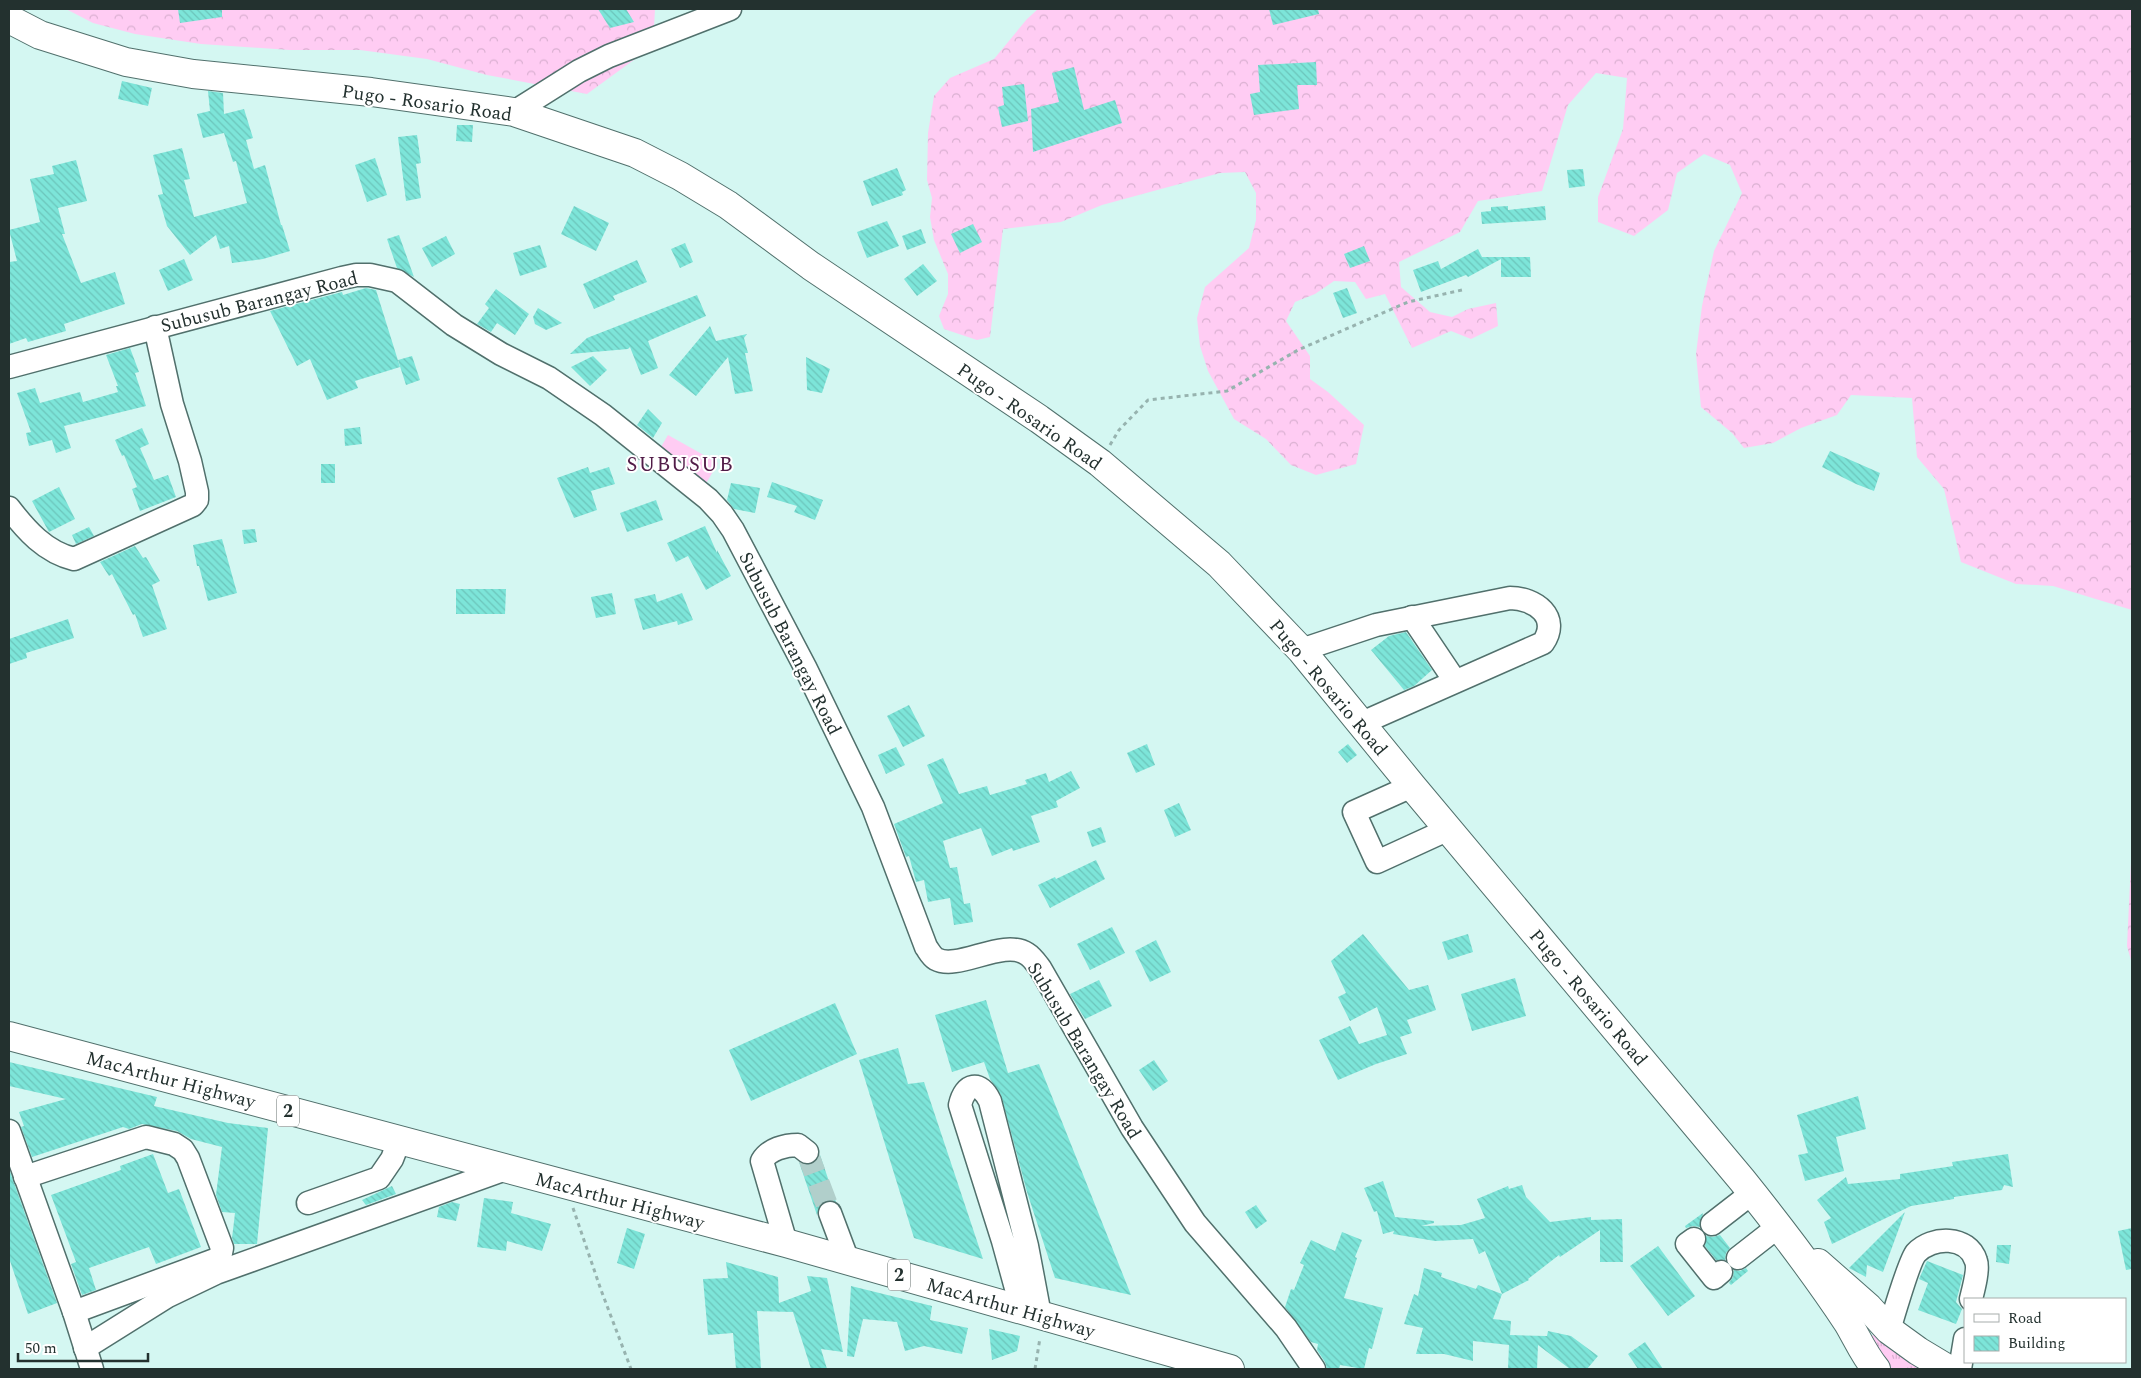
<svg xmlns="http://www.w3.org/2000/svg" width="2141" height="1378" font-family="Spectral,serif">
  <defs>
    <pattern id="grass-tufts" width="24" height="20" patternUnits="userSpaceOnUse" patternTransform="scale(1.25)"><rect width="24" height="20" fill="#ffccf3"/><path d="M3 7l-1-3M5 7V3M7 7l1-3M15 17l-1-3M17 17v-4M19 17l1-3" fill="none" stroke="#dab0d1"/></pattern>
    <pattern id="forest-crowns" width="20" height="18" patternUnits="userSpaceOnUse" patternTransform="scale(1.25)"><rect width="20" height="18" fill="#ffccf3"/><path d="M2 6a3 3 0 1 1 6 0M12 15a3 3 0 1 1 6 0" fill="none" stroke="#dab0d1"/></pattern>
    <pattern id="building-back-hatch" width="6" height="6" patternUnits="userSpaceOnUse" patternTransform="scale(1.25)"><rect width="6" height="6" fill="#7de5d9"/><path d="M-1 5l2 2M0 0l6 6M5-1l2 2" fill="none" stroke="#6cc5bb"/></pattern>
  </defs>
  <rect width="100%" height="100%" fill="#d4f7f2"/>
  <!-- grass -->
  <path fill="url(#grass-tufts)" d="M1872,1335L1876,1336L1926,1369H1892L1872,1339Z"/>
  <!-- forest -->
  <g fill="url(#forest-crowns)">
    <path d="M66,9H655L653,46L587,94L487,75L427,59L360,50H290L201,44L135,34L93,23Z"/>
    <path d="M1038,9H2132V610L2053,586L2016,584L1961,562L1944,489L1917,457L1912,398L1851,395L1837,415L1801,428L1773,443L1744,448L1732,433L1701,407L1696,354L1702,306L1714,251L1742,193L1730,165L1704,154L1677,173L1668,210L1634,236L1598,222V197L1623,129L1627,78L1596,73L1568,105L1542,191L1478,201L1460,232L1399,262L1401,287L1430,312L1452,317L1468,309L1496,303L1498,326L1471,339L1451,331L1412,348L1385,294L1366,299L1355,282L1334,281L1315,294L1295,302L1286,321L1310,356V379L1328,392L1364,425L1356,464L1316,475L1291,465L1266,439L1234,419L1208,371L1200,346L1197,318L1205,287L1249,248L1256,220V193L1245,172L1220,173L1102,205L1061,222L1003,229L990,337L977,340L944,329L939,316L948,294V274L934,240L930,217L932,198L927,180L928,133L934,96L950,78L994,59L1027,19Z"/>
    <path d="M2132,841V964L2127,946Z"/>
  </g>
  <!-- pitch -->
  <path fill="#ffccf3" d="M668,435L718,463L701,492L651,464Z"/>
  <!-- building -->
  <g fill="url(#building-back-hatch)">
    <path d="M178,9H222V17L180,23Z"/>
    <path d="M598,9H626L634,22L610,28Z"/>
    <path d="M1269,9H1318L1319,14L1273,25Z"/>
    <path d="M1316,62L1317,85H1297L1299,109L1254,115L1250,94L1260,92L1258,65Z"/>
    <path d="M1074,67L1084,110L1115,100L1122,123L1033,152L1031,109L1059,102L1052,73Z"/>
    <path d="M122,81L152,88L148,106L118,99Z"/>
    <path d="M1024,84L1028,121L1002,127L998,107L1004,105L1002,87Z"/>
    <path d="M208,91L223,93L224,114L244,109L253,138L246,140L254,169L265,165L281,225H282L290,251L263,259L232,263L229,246L220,249L216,235L190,255L167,226L158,195L163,194L153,155L182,148L190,179L184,180L194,217L247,203L236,161L233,162L224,133L203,138L197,114L210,111Z"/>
    <path d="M457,125H473L472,142L456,141Z"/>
    <path d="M417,135L421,163L416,164L421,198L406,201L398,137Z"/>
    <path d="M375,158L387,195L367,202L355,165Z"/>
    <path d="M76,160L87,201L58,208L65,234H62L81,283L115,272L125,304L64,324L66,331L28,342L26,338L9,344V262L17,261L9,230L40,222L30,179L54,174L52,166Z"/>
    <path d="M897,168L906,190L902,192L903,195L872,206L863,181Z"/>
    <path d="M1583,169L1585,186L1569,188L1567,170Z"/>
    <path d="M574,206L609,223L596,251L561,234Z"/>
    <path d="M1508,206V210L1545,206L1546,220L1482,224L1481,212L1491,211V207Z"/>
    <path d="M887,221L899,246L867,258L857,232Z"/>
    <path d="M973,224L982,242L960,253L951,234Z"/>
    <path d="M921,229L926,243L907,250L902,236Z"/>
    <path d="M399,235L414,277L397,268L387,239Z"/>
    <path d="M446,236L455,254L432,267L422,248Z"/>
    <path d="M685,243L693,262L680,268L671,249Z"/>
    <path d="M540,245L547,267L520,276L513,253Z"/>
    <path d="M1364,246L1370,261L1350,268L1344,254Z"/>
    <path d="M1478,249L1482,257H1530L1531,277H1501V259L1468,277L1466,275L1421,292L1413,270L1438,261L1441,269Z"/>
    <path d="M184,259L193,280L168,291L159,270Z"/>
    <path d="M637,260L647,282L613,296L615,300L594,309L583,284Z"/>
    <path d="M923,264L937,281L917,296L904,279Z"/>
    <path d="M366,288L376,290L400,367L355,381L358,388L327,400L310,359L297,366L270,311L342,292L343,295Z"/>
    <path d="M1347,288L1357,313L1343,318L1333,293Z"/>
    <path d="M496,289L529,314L515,335L497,323L491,332L477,324L489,308L485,304Z"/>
    <path d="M697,295L706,316L648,341L658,368L641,375L630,347L628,349L570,354L587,338Z"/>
    <path d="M538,308L562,323L546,330L535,324L533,317Z"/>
    <path d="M710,326L716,341L747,334L744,338L748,353H745L753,391L735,394L728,357L696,396L669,375Z"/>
    <path d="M130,348L139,372L135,373L146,406L64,426L71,448L56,453L52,440L29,446L26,433L31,432L17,393L35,388L40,403L80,392L83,402L118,392L116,386H118L106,355Z"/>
    <path d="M412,356L420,380L406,385L398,360Z"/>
    <path d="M593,356L607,370L590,386L571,367Z"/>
    <path d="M806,357L830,369L822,393L807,390Z"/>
    <path d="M648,409L662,423L653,438L637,425Z"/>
    <path d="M360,427L362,444L345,446L344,429Z"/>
    <path d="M142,428L149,444L140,448L154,480L168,475L176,497L140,511L132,489L137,487L124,455L122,456L115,440Z"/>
    <path d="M1830,451L1880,473L1874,491L1856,484L1822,467Z"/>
    <rect x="321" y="464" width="14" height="19"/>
    <path d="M588,467L590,473L609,467L615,484L591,491L597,510L574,518L557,478Z"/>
    <path d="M772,482L823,500L815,520L794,512L797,506L767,497Z"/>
    <path d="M731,483L760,488L755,513L734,509L727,500Z"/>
    <path d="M59,487L75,519L49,532L32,501Z"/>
    <path d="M656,500L663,520L627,532L620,513Z"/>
    <path d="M705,526L717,553V550L731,576L706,590L688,556L676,562L667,543Z"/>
    <path d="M89,527L94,536L76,544L72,535Z"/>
    <path d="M255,529L257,542L244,544L242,530Z"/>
    <path d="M222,539L237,593L208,601L199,566H197L193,545Z"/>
    <path d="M135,546L143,558L146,557L160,581L152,585L167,629L143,637L135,614L133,615L112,574L109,576L100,562Z"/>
    <path d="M456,589H506L505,614H456Z"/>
    <path d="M612,593L616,614L596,618L591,597Z"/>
    <path d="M682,593L693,620L678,625L677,621L643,630L634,599L655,594L657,602Z"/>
    <path d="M68,619L74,638L26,653L27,658L9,664V639Z"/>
    <path d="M1406,632L1432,670L1414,686L1404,690L1371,650L1389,636Z"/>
    <path d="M909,705L925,736L903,747L887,716Z"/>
    <path d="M1147,744L1155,765L1136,773L1127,753Z"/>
    <path d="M1348,744L1357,755L1347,763L1338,752Z"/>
    <path d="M896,747L905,765L886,774L878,755Z"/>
    <path d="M943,758L959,794L987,786L990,795L1027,784L1025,780L1046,773L1049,782L1071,771L1080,788L1056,801L1058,807L1031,816L1040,842L1013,851L1012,848L992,856L981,828L943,841L950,868L957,867L964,904L970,903L973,922L954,925L950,898L928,902L924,880L916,882L909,856L906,857L894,824L943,803L927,765Z"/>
    <path d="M1179,803L1191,830L1175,837L1164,810Z"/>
    <path d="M1101,827L1106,842L1092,847L1087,832Z"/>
    <path d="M1096,860L1105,879L1050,908L1038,885L1055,877L1056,879Z"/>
    <path d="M1112,927L1125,953L1090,970L1077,944Z"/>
    <path d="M1363,934L1409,990L1428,985L1436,1010L1407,1020L1412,1033L1400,1037L1407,1054L1376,1064L1338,1080L1319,1040L1350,1026L1359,1044L1387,1035L1377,1007L1350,1021L1338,997L1346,993L1331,961Z"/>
    <path d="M1468,934L1473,952L1448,960L1442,942Z"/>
    <path d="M1156,940L1171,972L1150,982L1135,951Z"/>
    <path d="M1515,978L1526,1016L1472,1031L1461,994Z"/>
    <path d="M1099,980L1112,1006L1085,1019L1070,994Z"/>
    <path d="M986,1000L1008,1073L1039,1064L1131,1295L1055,1278L1027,1192L1001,1095L990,1079L984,1062L952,1072L935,1015Z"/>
    <path d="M835,1003L857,1054L751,1101L729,1050Z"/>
    <path d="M898,1048L908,1084L924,1082L983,1259L914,1238L859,1060Z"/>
    <path d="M1154,1060L1168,1081L1153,1091L1139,1070Z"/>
    <path d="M9,1062L157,1097L154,1106L228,1123L268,1128L257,1244H234L232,1238L235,1213L222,1212L216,1195L222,1147L191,1139L177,1131L142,1124L129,1129L123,1127L32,1157L21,1127L24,1126L19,1112L66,1099L9,1086Z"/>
    <path d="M1858,1096L1866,1129L1836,1137L1844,1171L1805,1181L1798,1155L1808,1153L1797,1115Z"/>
    <path d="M153,1154L168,1193L179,1189L201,1247L156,1264L149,1247L89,1268L96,1290L82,1295L71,1264L76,1262L51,1195L121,1170L120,1166Z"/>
    <path d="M2008,1154L2013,1187L2004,1185L2002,1190L1954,1197V1199L1911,1206L1832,1244L1824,1222L1831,1218L1817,1200L1846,1177L1848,1184L1900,1179V1174L1953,1166L1952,1162Z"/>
    <path d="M820,1155L836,1202L825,1201L820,1205L817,1215L799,1162L805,1165L811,1164L817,1160Z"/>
    <path d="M9,1169L57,1303L28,1314L9,1258Z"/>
    <path d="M1383,1181L1395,1217L1434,1221V1223L1421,1226L1461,1225L1485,1218L1477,1199L1508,1186L1509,1189L1522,1185L1526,1197L1550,1222L1591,1217V1220L1622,1219L1623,1262H1600V1230L1560,1257L1559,1255L1528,1279L1529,1280L1502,1294L1485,1251L1479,1254L1473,1239L1435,1241L1393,1234L1394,1231L1383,1234L1377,1211L1374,1212L1364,1188Z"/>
    <path d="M392,1186L396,1194L366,1205L362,1200Z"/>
    <path d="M484,1198L513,1202L511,1213L551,1224L542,1251L507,1241L506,1251L477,1247Z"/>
    <path d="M452,1202L460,1204L456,1221L437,1217L439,1207Z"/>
    <path d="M1256,1205L1267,1221L1256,1229L1245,1212Z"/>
    <path d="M1905,1212L1883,1272L1867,1265L1866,1277L1849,1268Z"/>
    <path d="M1703,1213L1700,1227L1693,1226L1686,1228L1685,1226Z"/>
    <path d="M627,1228L645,1234L634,1269L617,1263Z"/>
    <path d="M2132,1228V1269L2126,1270L2118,1231Z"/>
    <path d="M1342,1232L1362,1240L1355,1257L1357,1258L1344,1298L1383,1308L1372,1349L1369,1348L1364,1369L1340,1365L1339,1369H1327L1325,1362L1317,1350L1318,1344L1311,1342L1285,1307L1291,1289L1294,1290L1304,1265L1300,1263L1311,1240L1335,1251Z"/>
    <path d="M1720,1235L1730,1248L1726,1253L1725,1260H1716L1705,1246L1706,1236L1713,1237Z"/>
    <path d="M1997,1245H2011L2009,1264L1996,1262Z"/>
    <path d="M1658,1246L1695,1296L1668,1316L1630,1266Z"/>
    <path d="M1927,1261L1963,1275L1956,1302L1962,1309L1956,1324L1918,1310L1928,1283L1919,1279Z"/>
    <path d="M726,1262L778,1277L779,1303L811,1291L807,1276L827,1278L843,1352L821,1349L827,1369H811L793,1312L757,1311L761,1369H736L733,1333L708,1335L703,1279L728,1278Z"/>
    <path d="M1424,1268L1442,1273L1441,1277L1476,1289L1478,1285L1502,1294L1493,1319L1511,1321L1510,1335L1547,1336L1548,1331L1571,1336L1598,1356L1587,1369H1570L1538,1345L1537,1369H1508L1509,1345L1473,1341V1361L1444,1354H1416L1423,1328L1404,1324L1414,1294L1418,1296Z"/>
    <path d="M1746,1268L1748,1271L1731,1285L1729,1283L1733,1277L1734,1270L1740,1271Z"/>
    <path d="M851,1286L932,1306L930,1320L968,1328L962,1354L924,1346L905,1351L897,1322L863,1319L854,1357L847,1356Z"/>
    <path d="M989,1329L1020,1336L1017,1351L992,1360Z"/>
    <path d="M1645,1342L1663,1369H1638L1628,1354Z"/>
  </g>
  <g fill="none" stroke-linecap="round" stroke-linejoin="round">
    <!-- minor-tunnel -->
    <path stroke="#b1cfcb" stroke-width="22" stroke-dasharray="22 11" stroke-linecap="butt" d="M807,1152L830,1213"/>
    <!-- minor casing -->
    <g stroke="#51706c" stroke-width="25">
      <g id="minor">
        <path d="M514,112L579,71L609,56L730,9"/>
        <path d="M9,367L342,278L356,275H370L397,281L454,325L501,354L549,378L603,415L708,499L722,514L733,530L805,667L873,807L926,947C929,951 931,956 936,959C958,971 1003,938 1027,954C1032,957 1036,963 1040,968L1132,1128L1195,1223L1286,1328L1314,1369"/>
        <path d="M9,508C26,530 45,552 74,559L193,505L197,500V492L190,461L172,404L155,327"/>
        <path d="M1412,617L1455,681"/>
        <path d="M1301,650L1376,625L1510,598C1535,598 1561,617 1543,643L1362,723"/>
        <path d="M1412,786L1354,812L1377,862L1449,829"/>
        <path d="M9,1131L74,1312L92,1369"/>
        <path d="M25,1177L146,1137L174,1144L183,1150L188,1158L222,1248L220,1258L74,1312"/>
        <path d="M308,1203L379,1178L392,1159L399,1141"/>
        <path d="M830,1213L848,1261"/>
        <path d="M1712,1224L1752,1193"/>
        <path d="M1694,1239L1687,1244L1714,1278L1721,1272"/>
        <path d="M786,1243L762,1161C769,1149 785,1145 798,1145L807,1152"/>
        <path d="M1738,1258L1779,1226"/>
        <path d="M1022,1310L1003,1241L960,1105C965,1083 980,1080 990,1101L1027,1246L1040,1315"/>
        <path d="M1889,1330C1893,1317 1909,1261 1916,1253C1932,1236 1968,1235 1976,1261C1979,1269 1973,1291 1971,1299"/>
        <path d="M85,1348L168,1296L216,1273L506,1169"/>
        <path d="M1960,1369L1965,1339"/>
      </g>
    </g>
    <!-- major casing -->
    <g stroke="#51706c" stroke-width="30">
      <g id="major">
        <path d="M9,19L40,35L126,62L193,74L371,92L514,112L635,153L680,176L728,205L811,266L1039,419L1100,463L1219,564L1301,650L1412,786L1742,1180C1779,1226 1815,1273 1848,1323C1857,1338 1864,1355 1876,1369"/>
        <path d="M1818,1263L1868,1307L1889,1330L1918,1351L1948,1369"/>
      </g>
    </g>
    <!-- highway casing -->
    <g stroke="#51706c" stroke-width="30">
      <path id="highway" d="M9,1036L786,1243L1230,1369"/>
    </g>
    <!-- path -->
    <g stroke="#97b3af" stroke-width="3" stroke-dasharray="4 4" stroke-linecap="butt">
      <path d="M1110,445L1119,430L1148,400L1227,391L1298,350L1408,302L1462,290"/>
      <path d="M573,1208L601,1290L631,1369"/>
      <path d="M1035,1369L1040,1338"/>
    </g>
    <!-- minor -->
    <use href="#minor" stroke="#fff" stroke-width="22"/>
    <!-- major -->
    <use href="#major" stroke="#fff" stroke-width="28"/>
    <!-- highway -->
    <use href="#highway" stroke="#fff" stroke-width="28"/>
  </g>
  <g text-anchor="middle" stroke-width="4" stroke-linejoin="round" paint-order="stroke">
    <!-- shield labels -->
    <g fill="#fff" stroke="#656f6d" stroke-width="1">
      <rect x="277" y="1095.5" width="22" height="31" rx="4"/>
      <rect x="888" y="1259.5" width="22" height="31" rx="4"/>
    </g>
    <g font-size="18" font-weight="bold" fill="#23312f">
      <text x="288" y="1117">2</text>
      <text x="899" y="1281">2</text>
    </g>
    <!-- street labels -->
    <g font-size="19" fill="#23312f" stroke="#fff">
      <text transform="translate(427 102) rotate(8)" y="7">Pugo - Rosario Road</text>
      <text transform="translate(259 301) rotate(-14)" y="7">Subusub Barangay Road</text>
      <text transform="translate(1030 416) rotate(35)" y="7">Pugo - Rosario Road</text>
      <text transform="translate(791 643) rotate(63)" y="7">Subusub Barangay Road</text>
      <text transform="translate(1329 687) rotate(50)" y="7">Pugo - Rosario Road</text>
      <text transform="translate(1589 997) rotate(50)" y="7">Pugo - Rosario Road</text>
      <text transform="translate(1085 1050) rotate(59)" y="7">Subusub Barangay Road</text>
      <text transform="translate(171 1079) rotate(15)" y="7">MacArthur Highway</text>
      <text transform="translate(620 1200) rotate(15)" y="7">MacArthur Highway</text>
      <text transform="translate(1011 1307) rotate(16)" y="7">MacArthur Highway</text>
    </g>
    <!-- quarter labels -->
    <g font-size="21" letter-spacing="1" fill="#511c48" stroke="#fff">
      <text x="680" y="471">SUBUSUB</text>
    </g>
  </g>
  <!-- border -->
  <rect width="2141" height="1378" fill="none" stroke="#23312f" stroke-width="20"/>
  <!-- legend -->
  <rect x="1964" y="1298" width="162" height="65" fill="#ffffff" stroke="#a7adac"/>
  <rect x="1974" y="1314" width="25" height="8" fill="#ffffff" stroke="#a7adac"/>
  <text x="2008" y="1323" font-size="15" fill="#23312f">Road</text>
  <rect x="1974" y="1336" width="25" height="15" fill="url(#building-back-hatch)" stroke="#a7adac"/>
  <text x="2008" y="1348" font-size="15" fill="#23312f">Building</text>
  <!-- scale -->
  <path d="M18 1353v8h130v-8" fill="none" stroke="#23312f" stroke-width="2.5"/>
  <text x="25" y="1353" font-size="15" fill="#23312f" stroke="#ffffff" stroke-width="4" paint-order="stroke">50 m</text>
</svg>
